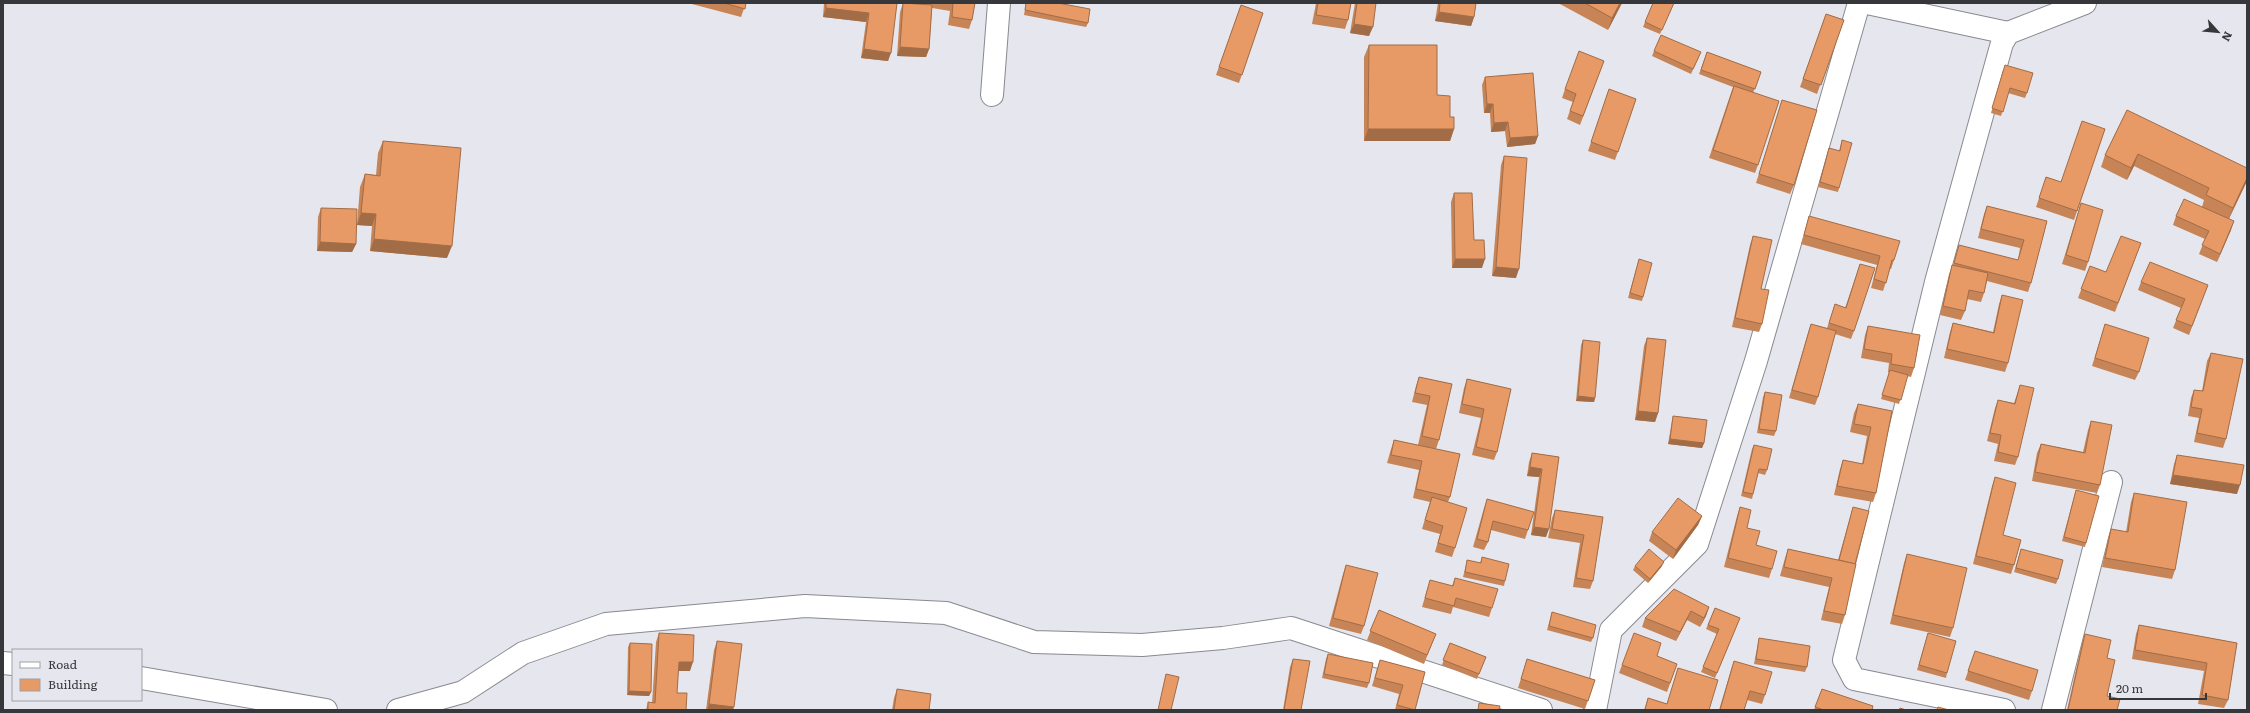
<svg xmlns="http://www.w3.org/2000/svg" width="2250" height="713" font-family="Literata,serif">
  <rect width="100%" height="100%" fill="#e6e7ee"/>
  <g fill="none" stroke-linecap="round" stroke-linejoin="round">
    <!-- minor casing -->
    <g stroke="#898990" stroke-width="24">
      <g id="minor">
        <path d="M1867,3L2008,33"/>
        <path d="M992,95L999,3"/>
        <path d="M3,663L13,664"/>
        <path d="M141,678L326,710"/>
        <path d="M398,710L463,692L523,653L606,624L805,606L946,613L1034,642L1142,645L1223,638L1291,628L1541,710"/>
        <path d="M1595,710L1611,630L1697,544L1756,361L1859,3"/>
        <path d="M2004,710L1854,679L1844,660L1936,282L2002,43L2008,33L2085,3"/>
        <path d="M2053,710L2111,482"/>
      </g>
    </g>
    <!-- minor -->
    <use href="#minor" stroke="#fff" stroke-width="22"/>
  </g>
  <!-- wall -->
  <g fill="#c78457">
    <path d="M688,3H746L741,17Z"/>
    <path d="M824,3H897L888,61L861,58L866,22L823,17Z"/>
    <path d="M903,3L915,4V3H975L972,20L969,29L948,25L950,11L932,8L929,49L926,57L897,56L900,12Z"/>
    <path d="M1026,3H1058L1088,23L1086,27L1024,15Z"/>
    <path d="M1316,3H1351L1348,20L1345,29L1312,24Z"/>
    <path d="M1355,3H1376L1369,36L1350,33Z"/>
    <path d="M1438,3H1476L1474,17L1471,26L1435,21Z"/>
    <path d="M1558,3H1622L1608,30Z"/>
    <path d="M1653,3H1674L1660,34L1643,27Z"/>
    <path d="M1241,5L1263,13L1239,83L1216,75Z"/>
    <path d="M1826,14L1844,20L1817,94L1800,87Z"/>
    <path d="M1369,45L1437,95L1450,117L1454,129L1450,141H1364V57Z"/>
    <path d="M1654,51L1699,57L1691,74L1652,56Z"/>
    <path d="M1707,52L1761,72L1753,93L1758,165L1755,173L1709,158L1733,87L1699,74Z"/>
    <path d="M1604,61L1580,125L1567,119L1573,102L1562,98L1565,89Z"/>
    <path d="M2003,70L2027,93L2025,98L2008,93L2001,116L1991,113Z"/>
    <path d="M1485,77L1538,136L1535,144L1507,147L1505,131L1491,132L1490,113H1484L1482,85Z"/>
    <path d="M1609,89L1636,99L1615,160L1588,151Z"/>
    <path d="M1782,100L1794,185L1790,194L1756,183Z"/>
    <path d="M2127,110L2247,181L2229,219L2231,230L2217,262L2199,254L2205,239L2173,225L2176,216L2202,207L2204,200L2134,166L2127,180L2101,167L2105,155Z"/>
    <path d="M2105,129L2074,220L2036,207L2046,177L2061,182Z"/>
    <path d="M1842,140L1839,188L1838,192L1818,187L1829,148L1839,151Z"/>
    <path d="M383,141L447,258L370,251L372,226L357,225L360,187L365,174L376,175L378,153Z"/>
    <path d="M1504,156L1516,278L1492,276L1501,165Z"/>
    <path d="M1454,193L1474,240L1482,268H1452L1451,202Z"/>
    <path d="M2081,203L2088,262L2085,271L2062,264Z"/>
    <path d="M1987,206L2047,221L2031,283L2028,292L1987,281L1984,293L1981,302L1967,299L1965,311L1961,320L1940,315L1949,274L1953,265L1959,245L2018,260L2020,248L1978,238L1984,214Z"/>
    <path d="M321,208L356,244L352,252L317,251L318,217Z"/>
    <path d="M1809,216L1894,260L1891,269H1890L1883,291L1871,288L1877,265L1801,244Z"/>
    <path d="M1753,236L1761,289L1762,324L1759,332L1732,327L1750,245Z"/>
    <path d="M2141,243L2115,312L2078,298L2090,266L2106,272Z"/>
    <path d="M1639,259L1643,297L1642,301L1628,298Z"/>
    <path d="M1860,264L1854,331L1851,339L1835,334L1818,397L1815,405L1789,398L1808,333L1811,324L1827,328L1835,304L1845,308Z"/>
    <path d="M2141,282L2208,285L2189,335L2173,328L2181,308L2138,290Z"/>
    <path d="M2002,295L2008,363L2005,372L1944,358L1950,332L1953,323L1993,332L1999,304Z"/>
    <path d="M2105,324L2139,372L2135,380L2092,366Z"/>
    <path d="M1868,326L1914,368L1911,377L1907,376L1899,404L1881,399L1889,373L1888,372L1889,363L1861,358L1865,335Z"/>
    <path d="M1647,338L1658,413L1655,422L1635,420L1644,346Z"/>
    <path d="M1583,340L1595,398L1594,402L1576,401L1581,345Z"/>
    <path d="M2211,353L2226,439L2223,448L2194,442L2199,418L2188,416L2191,398L2194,390L2202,391L2207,361Z"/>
    <path d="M1419,377L1452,384L1439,440L1436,449L1418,445L1427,405L1412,402L1416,386Z"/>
    <path d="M1467,379L1511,389L1497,452L1494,460L1472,455L1481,418L1459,413L1464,388Z"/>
    <path d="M2020,385L2018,457L2015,465L1994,461L1998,444L1987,441L1995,408L1998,400L2014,403Z"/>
    <path d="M1765,392L1776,431L1774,436L1757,433L1763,397Z"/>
    <path d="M1858,404L1892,411L1876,493L1873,502L1834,495L1840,469L1843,460L1862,464L1867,436L1850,432L1854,413Z"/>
    <path d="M1673,416L1704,443L1702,448L1668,444L1672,421Z"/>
    <path d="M2091,421L2100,485L2097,493L2032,481L2037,453L2041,444L2083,452L2088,430Z"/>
    <path d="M1394,440L1460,454L1450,497L1448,502L1455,548L1452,557L1435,552L1440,534L1422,529L1430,502L1413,498L1419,470L1387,463L1391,449Z"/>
    <path d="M1754,445L1767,470L1765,475L1758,473L1752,499L1741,496L1752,449Z"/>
    <path d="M1532,453L1559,457L1546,537L1531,535L1539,477L1527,476L1529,462Z"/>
    <path d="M2177,455L2237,494L2170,484L2174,464Z"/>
    <path d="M1995,477L2003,535L2014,565L2011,574L1973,564L1992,486Z"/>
    <path d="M2076,490L2086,543L2085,547L2062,541Z"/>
    <path d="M2134,493L2175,570L2172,579L2102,567L2108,538L2111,529L2126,532L2131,502Z"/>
    <path d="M1487,499L1528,530L1525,539L1491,530L1488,542L1484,550L1473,547L1484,508Z"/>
    <path d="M1740,507L1747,528L1756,545L1772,569L1769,578L1724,567L1737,516Z"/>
    <path d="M1853,507L1855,564L1845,615L1842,624L1821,620L1829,587L1780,576L1785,558L1788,549L1838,560Z"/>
    <path d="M1555,510L1603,517L1593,581L1590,589L1573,587L1580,543L1548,538L1552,518Z"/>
    <path d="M1702,516L1698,525L1673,559L1649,541L1652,532Z"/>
    <path d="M2021,549L2058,579L2056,584L2014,572Z"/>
    <path d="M1907,554L1953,628L1950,637L1890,624L1904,563Z"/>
    <path d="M1482,557L1505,581L1504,586L1463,577L1466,565L1467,560L1480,563Z"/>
    <path d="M1346,565L1364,626L1361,634L1329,626L1343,574Z"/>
    <path d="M1635,566H1662L1648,583L1633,570Z"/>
    <path d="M1455,578L1492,608L1489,617L1453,607L1451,614L1422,607L1430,580L1452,586Z"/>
    <path d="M1709,607L1706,616L1700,627L1687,620L1676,641L1642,627L1645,618Z"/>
    <path d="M1715,608L1740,618L1715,678L1701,672L1717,634L1706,629Z"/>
    <path d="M1379,610L1436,634L1424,664L1367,640Z"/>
    <path d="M1552,612L1593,638L1591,642L1547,630Z"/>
    <path d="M2139,625L2237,643L2228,700L2224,708L2198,704L2204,671L2132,659L2136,634Z"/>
    <path d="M659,633L690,671H678L677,693L686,710L652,703L656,642Z"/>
    <path d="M1928,633L1947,673L1946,678L1917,670Z"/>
    <path d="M2085,634L2107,658V696L2117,710H2067L2082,643Z"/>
    <path d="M1759,638L1807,667L1805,672L1754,664L1758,643Z"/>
    <path d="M717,641L733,710H706L714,650Z"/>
    <path d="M630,643L651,692L649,696L627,695L628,647Z"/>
    <path d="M1450,643L1486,657L1477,679L1442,665Z"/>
    <path d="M1975,651L2032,691L2029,700L1965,680Z"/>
    <path d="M1328,654L1369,683L1367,688L1322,678L1326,659Z"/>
    <path d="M1657,656L1677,664L1667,692L1619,673L1622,665Z"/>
    <path d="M1293,659L1301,710H1283L1290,667Z"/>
    <path d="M1527,659L1595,680L1585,709L1518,688Z"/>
    <path d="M1380,660L1425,672L1415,710H1395L1399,694L1372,686L1377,669Z"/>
    <path d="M1734,661L1765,695L1762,704L1747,700L1744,710H1719L1731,670Z"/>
    <path d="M1678,668L1709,710H1644L1648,698L1667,704Z"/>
    <path d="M1166,674L1171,710H1158L1165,679Z"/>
    <path d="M897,689L929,710H892L894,698Z"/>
    <path d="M1822,689L1872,710H1814Z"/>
    <path d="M648,702V710H646Z"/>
  </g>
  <!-- shaded-wall -->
  <g fill="#a26c47">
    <path d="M1620,3H1622L1608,30L1612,18Z"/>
    <path d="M826,8L869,13L866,22L823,17Z"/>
    <path d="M1439,12L1474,17L1471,26L1435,21Z"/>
    <path d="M1354,24L1373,27L1369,36L1350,33Z"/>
    <path d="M900,47L929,49L926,57L897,56Z"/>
    <path d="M864,49L891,53L888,61L861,58Z"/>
    <path d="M1487,104H1493L1490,113H1484Z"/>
    <path d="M1508,122L1505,131L1491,132L1494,123Z"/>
    <path d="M1368,129H1454L1450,141H1364Z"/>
    <path d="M1538,136L1535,144L1507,147L1510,138Z"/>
    <path d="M2138,154L2134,166L2127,180L2131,168Z"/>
    <path d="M2247,178V181L2228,220L2233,208Z"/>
    <path d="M361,213L376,214L372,226L357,225Z"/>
    <path d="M2234,221L2231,230L2217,262L2220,254Z"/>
    <path d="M374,239L452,246L447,258L370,251Z"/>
    <path d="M320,242L356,244L352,252L317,251Z"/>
    <path d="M1455,259H1485L1482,268H1452Z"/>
    <path d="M1496,267L1519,269L1516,278L1492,276Z"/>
    <path d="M1578,396L1595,398L1594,402L1576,401Z"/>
    <path d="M1638,411L1658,413L1655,422L1635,420Z"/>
    <path d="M1670,439L1704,443L1702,448L1668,444Z"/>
    <path d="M1530,467L1542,469L1539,477L1527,476Z"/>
    <path d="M2173,475L2240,485L2237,494L2170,484Z"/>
    <path d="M1702,516L1698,525L1673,559L1676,550Z"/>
    <path d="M1534,527L1549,529L1546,537L1531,535Z"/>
    <path d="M1664,562L1662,566L1648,583L1650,579Z"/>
    <path d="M1709,607L1706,616L1700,627L1704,618Z"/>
    <path d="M1691,611L1687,620L1676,641L1680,632Z"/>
    <path d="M679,662H693L690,671H675Z"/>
    <path d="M629,691L651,692L649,696L627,695Z"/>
    <path d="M709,704L734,707L733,710H707Z"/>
  </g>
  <!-- building -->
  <g fill="#e79a65" stroke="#a26c47">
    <path d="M724,3H746L745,9Z"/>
    <path d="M826,3H897L891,53L864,49L869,13L826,8Z"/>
    <path d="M903,3L932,5L929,49L900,47Z"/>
    <path d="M953,3H975L972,20L952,17Z"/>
    <path d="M1026,3H1058L1090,9L1088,23L1025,10Z"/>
    <path d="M1318,3H1351L1348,20L1316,15Z"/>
    <path d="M1357,3H1376L1373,27L1354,24Z"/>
    <path d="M1440,3H1476L1474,17L1439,12Z"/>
    <path d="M1585,3H1620L1612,18Z"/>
    <path d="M1653,3H1674L1662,30L1645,22Z"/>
    <path d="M1241,5L1263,13L1242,75L1219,67Z"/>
    <path d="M1826,14L1844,20L1821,85L1803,79Z"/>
    <path d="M1661,35L1701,52L1693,69L1654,51Z"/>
    <path d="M1369,45H1437V95L1450,96V117H1454V129H1368Z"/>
    <path d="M1579,51L1604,61L1583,116L1570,111L1576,94L1565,89Z"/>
    <path d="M1707,52L1761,72L1755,89L1701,70Z"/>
    <path d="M2005,65L2033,73L2027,93L2010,88L2003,112L1992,108Z"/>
    <path d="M1533,73L1538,136L1510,138L1508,122L1494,123L1493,104H1487L1485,77Z"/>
    <path d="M1734,86L1779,101L1758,165L1713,150Z"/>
    <path d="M1609,89L1636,99L1618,152L1591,142Z"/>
    <path d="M1782,100L1817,110L1794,185L1759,174Z"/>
    <path d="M2127,110L2247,168V178L2233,208L2206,195L2209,188L2138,154L2131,168L2105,155Z"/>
    <path d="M2082,121L2105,129L2077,211L2039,198L2046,177L2061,182Z"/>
    <path d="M1842,140L1852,143L1839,188L1820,182L1829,148L1840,151Z"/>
    <path d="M383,141L461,148L452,246L374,239L376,214L361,213L365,174L380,176Z"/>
    <path d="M1504,156L1527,158L1519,269L1496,267Z"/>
    <path d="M1454,193H1472L1474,240H1484L1485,259H1455Z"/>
    <path d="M2184,199L2234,221L2220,254L2202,245L2209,231L2176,216Z"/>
    <path d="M2081,203L2103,210L2088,262L2066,255Z"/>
    <path d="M1987,206L2047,221L2031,283L1954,263L1959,245L2018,260L2024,240L1981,229Z"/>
    <path d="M321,208L357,209L356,244L320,242Z"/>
    <path d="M1809,216L1900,241L1894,260H1892L1886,283L1874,279L1880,256L1804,235Z"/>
    <path d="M1753,236L1772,240L1761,289L1769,290L1762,324L1735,318Z"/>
    <path d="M2121,236L2141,243L2118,303L2081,289L2090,266L2106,272Z"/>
    <path d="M1639,259L1652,263L1643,297L1630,293Z"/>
    <path d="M2150,262L2208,285L2192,326L2176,320L2185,299L2141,282Z"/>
    <path d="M1860,264L1875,268L1854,331L1829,323L1835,304L1846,308Z"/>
    <path d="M1952,265L1988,273L1984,293L1969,290L1965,311L1943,306Z"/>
    <path d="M2002,295L2023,300L2008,363L1947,349L1953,323L1994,333Z"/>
    <path d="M1811,324L1836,331L1818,397L1792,390Z"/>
    <path d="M2105,324L2149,338L2139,372L2095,358Z"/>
    <path d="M1868,326L1920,335L1914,368L1891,364L1892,354L1864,349Z"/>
    <path d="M1647,338L1666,340L1658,413L1638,411Z"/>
    <path d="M1583,340L1600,342L1595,398L1578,396Z"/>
    <path d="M2211,353L2243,359L2226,439L2197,433L2202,409L2191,407L2194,390L2203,391Z"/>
    <path d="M1890,370L1908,375L1901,400L1882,395Z"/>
    <path d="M1419,377L1452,384L1439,440L1422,436L1430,396L1415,393Z"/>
    <path d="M1467,379L1511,389L1497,452L1476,447L1484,409L1462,404Z"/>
    <path d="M2020,385L2034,388L2018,457L1998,452L2001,435L1990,433L1998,400L2015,404Z"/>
    <path d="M1765,392L1782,395L1776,431L1759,429Z"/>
    <path d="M1858,404L1892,411L1876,493L1837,486L1843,460L1863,464L1871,427L1854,424Z"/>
    <path d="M1673,416L1707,420L1704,443L1670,439Z"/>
    <path d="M2091,421L2112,425L2100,485L2035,472L2041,444L2085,453Z"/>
    <path d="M1394,440L1460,454L1450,497L1416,489L1422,461L1391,455Z"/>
    <path d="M1754,445L1772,449L1767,470L1759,469L1753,494L1743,492Z"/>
    <path d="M1532,453L1559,457L1549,529L1534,527L1542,469L1530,467Z"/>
    <path d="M2177,455L2244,465L2240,485L2173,475Z"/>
    <path d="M1995,477L2016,483L2003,535L2021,540L2014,565L1976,556Z"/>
    <path d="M2076,490L2099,496L2086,543L2064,537Z"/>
    <path d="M2134,493L2187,502L2175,570L2105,558L2111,529L2128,532Z"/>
    <path d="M1432,497L1467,508L1455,548L1438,543L1443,526L1425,520Z"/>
    <path d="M1678,498L1702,516L1676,550L1652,532Z"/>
    <path d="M1487,499L1534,512L1528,530L1493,521L1488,542L1477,539Z"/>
    <path d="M1740,507L1751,510L1747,528L1760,531L1756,545L1777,551L1772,569L1728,558Z"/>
    <path d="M1853,507L1869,511L1855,564L1839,560Z"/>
    <path d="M1555,510L1603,517L1593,581L1576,578L1584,535L1552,529Z"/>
    <path d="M1649,549L1664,562L1650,579L1635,566Z"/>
    <path d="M1788,549L1856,564L1845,615L1824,611L1832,578L1784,567Z"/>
    <path d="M2021,549L2063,560L2058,579L2016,568Z"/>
    <path d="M1907,554L1967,568L1953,628L1893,615Z"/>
    <path d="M1482,557L1509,564L1505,581L1465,572L1467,560L1481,563Z"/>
    <path d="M1346,565L1378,573L1364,626L1333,618Z"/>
    <path d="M1455,578L1498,589L1492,608L1456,598L1454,606L1425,598L1430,580L1453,586Z"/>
    <path d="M1674,589L1709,607L1704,618L1691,611L1680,632L1645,618Z"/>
    <path d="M1715,608L1740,618L1717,673L1703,667L1719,629L1708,625Z"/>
    <path d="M1379,610L1436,634L1427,655L1370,631Z"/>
    <path d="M1552,612L1596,625L1593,638L1549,626Z"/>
    <path d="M2139,625L2237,643L2228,700L2202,695L2207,663L2135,650Z"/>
    <path d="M659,633L694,635L693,662H679L677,693H687L686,710H648V702L655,703Z"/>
    <path d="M1634,633L1661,643L1657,656L1677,664L1670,683L1622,665Z"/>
    <path d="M1928,633L1956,641L1947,673L1919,665Z"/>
    <path d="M2085,634L2111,640L2107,658L2115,660L2107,696L2120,699L2117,710H2068Z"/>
    <path d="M1759,638L1810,646L1807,667L1756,659Z"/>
    <path d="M717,641L742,644L734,707L709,704Z"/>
    <path d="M630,643L652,644L651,692L629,691Z"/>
    <path d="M1450,643L1486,657L1479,674L1443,660Z"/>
    <path d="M1975,651L2038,670L2032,691L1968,671Z"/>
    <path d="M1328,654L1373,663L1369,683L1324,674Z"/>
    <path d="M1293,659L1310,661L1301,710H1284Z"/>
    <path d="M1527,659L1595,680L1588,701L1521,679Z"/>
    <path d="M1380,660L1425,672L1415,710L1397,705L1403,685L1375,678Z"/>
    <path d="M1734,661L1772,672L1765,695L1750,691L1744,710H1720Z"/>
    <path d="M1678,668L1718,680L1709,710H1645L1648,698L1667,704Z"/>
    <path d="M1166,674L1179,677L1171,710H1158Z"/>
    <path d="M897,689L931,694L929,710H894Z"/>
    <path d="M1822,689L1873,706L1872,710H1824L1815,707Z"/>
    <path d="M1479,703L1500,706L1499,710H1478Z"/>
    <path d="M1938,707L1949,710H1937Z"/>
    <path d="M1900,708L1906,710H1899Z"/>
  </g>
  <!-- border -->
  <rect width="2250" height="713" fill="none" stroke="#36373a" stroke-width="8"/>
  <!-- legend -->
  <rect x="12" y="649" width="130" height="52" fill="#e6e7ee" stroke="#a0a1a6"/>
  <rect x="20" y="662" width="20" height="6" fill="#ffffff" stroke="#a0a1a6"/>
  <text x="48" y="669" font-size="12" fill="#36373a">Road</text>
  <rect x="20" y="679" width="20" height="12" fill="#e79a65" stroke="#a0a1a6"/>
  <text x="48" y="689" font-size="12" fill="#36373a">Building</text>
  <!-- north arrow -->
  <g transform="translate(2218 32) rotate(117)" stroke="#e6e7ee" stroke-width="3" paint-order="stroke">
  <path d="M0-3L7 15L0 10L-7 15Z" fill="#36373a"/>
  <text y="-6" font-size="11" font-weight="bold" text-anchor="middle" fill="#36373a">N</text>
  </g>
  <!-- scale -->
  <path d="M2110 693v6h96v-6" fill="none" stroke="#36373a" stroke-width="2"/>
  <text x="2116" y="693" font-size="12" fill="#36373a" stroke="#e6e7ee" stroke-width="3" paint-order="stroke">20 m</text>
</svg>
